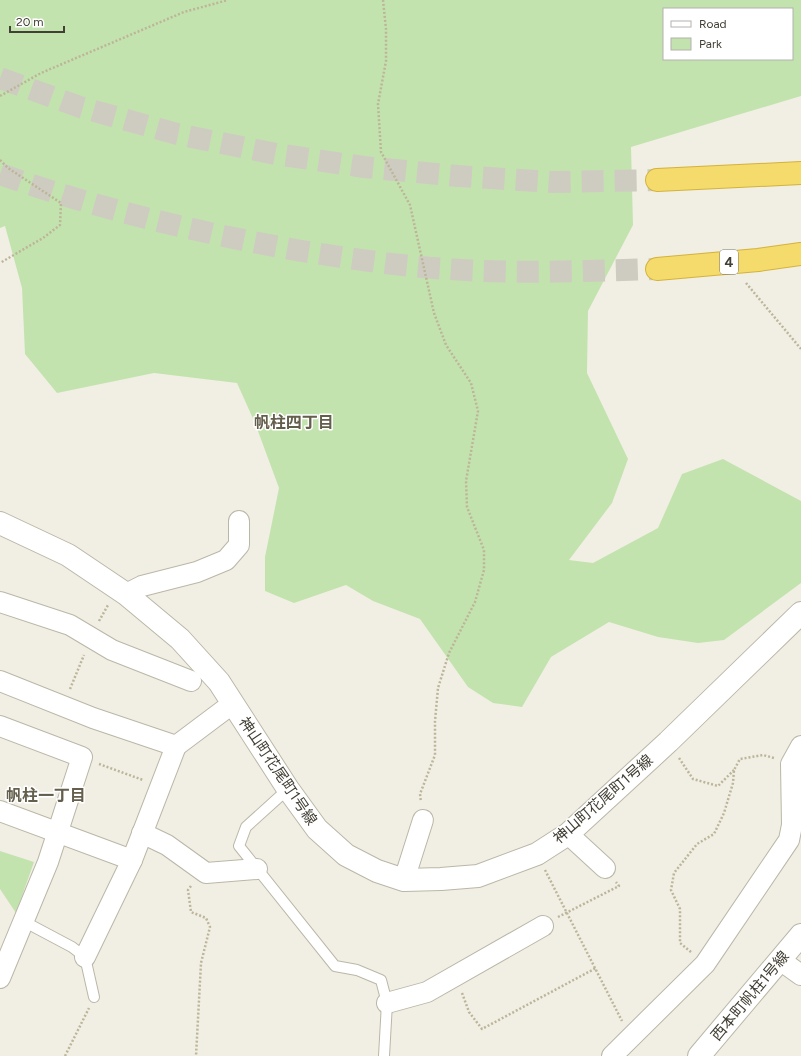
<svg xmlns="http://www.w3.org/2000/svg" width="801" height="1056" font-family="Figtree,'Noto Sans JP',sans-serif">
  <rect width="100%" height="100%" fill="#f1efe4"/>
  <!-- green -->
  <g fill="#c3e3ae" fill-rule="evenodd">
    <path d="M0,0H801V96L631,147L633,225L588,311L587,373L628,459L612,503L569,560L593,563L658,528L682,474L723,459L801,501V583L724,640L698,643L658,637L609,622L551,657L522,707L493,703L468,687L420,619L373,601L346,585L294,603L265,591V557L279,488L255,423L237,383L154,373L57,393L25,354L22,288L5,226L0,228ZM664,9H792V59H664Z"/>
    <path d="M0,851L34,862L16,913L0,889Z"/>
  </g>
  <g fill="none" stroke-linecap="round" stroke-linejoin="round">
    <!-- motorway-tunnel -->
    <g stroke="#ceccc1" stroke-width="22" stroke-dasharray="22 11" stroke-linecap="butt">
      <path d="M0,78L80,107L177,134L276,154L364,167L458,176L552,182L657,180"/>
      <path d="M0,174C96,208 195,232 296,250C346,258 397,266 449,269C518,274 588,271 657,269"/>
    </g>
    <!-- service casing -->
    <g stroke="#bbb7a7" stroke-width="12">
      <g id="service">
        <path d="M288,789L246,827L239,846L335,966L357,970L381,980L387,1003L384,1056"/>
        <path d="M23,921L72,947L85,957L94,997"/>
      </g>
    </g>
    <!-- minor casing -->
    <g stroke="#bbb7a7" stroke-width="22">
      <g id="minor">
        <path d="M126,594L142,586L197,572L226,560L239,545V521"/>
        <path d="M0,602L70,625L112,650L191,681"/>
        <path d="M0,681L93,718L176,746L232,704"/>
        <path d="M0,726L82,757L48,862L0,978"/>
        <path d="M0,811L132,860"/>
        <path d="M142,833L167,845L206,873L257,869"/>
        <path d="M568,834L605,868"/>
        <path d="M404,880L423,820"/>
        <path d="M85,957L132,860L176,746"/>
        <path d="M780,960L801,975"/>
        <path d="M387,1003L427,992L543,926"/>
        <path d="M612,1056L705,964L789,840L792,825L791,764L801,746"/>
      </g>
    </g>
    <!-- tertiary casing -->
    <g stroke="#bbb7a7" stroke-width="24">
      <g id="tertiary">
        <path d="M0,523L68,555L126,594L180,639L219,682L288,789L317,829L346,855L377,871L404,880L441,879L478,876L537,854L568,834L668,742L801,613"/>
        <path d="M699,1056L801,935"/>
      </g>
    </g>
    <!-- motorway casing -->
    <g stroke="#d3b23c" stroke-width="24">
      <g id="motorway">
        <path d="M657,180L801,173"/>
        <path d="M657,269L758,260L801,254"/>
      </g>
    </g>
    <!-- path -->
    <g stroke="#bcb599" stroke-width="2.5" stroke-dasharray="2 2" stroke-linecap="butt">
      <path d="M383,0L386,29V61L378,104L381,152L410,205L434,313L446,345L471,383L478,411L466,481L467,507L484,550V570L475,602L449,653L438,688L435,721V755L420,794L421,802"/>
      <path d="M0,96L41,73L184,12L228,0"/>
      <path d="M0,160L8,168L61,203L60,225L43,238L0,263"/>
      <path d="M746,283L801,349"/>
      <path d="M99,621L108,605"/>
      <path d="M70,689L84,655"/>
      <path d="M679,758L693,779L718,786L734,770"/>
      <path d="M99,764L143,780"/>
      <path d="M545,870L622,1021"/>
      <path d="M191,886L188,890L191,912L206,918L210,927L201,963L196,1056"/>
      <path d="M558,917L619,886L616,882"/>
      <path d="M691,952L680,943V909L671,890L674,873L697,844L714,834L724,813L733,783L734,770L740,759L763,755L774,758"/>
      <path d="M462,993L469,1012L482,1029L596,968"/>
      <path d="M65,1056L89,1008"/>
    </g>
    <!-- service -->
    <use href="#service" stroke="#fff" stroke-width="10"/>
    <!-- minor -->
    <use href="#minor" stroke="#fff" stroke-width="20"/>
    <!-- tertiary -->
    <use href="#tertiary" stroke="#fff" stroke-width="22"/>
    <!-- motorway -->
    <use href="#motorway" stroke="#f5db6b" stroke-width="22"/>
  </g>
  <g text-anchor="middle" stroke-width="3" stroke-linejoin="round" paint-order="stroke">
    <!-- shield labels -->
    <rect fill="#fff" stroke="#7b7971" stroke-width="1" x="720" y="250" width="18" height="24" rx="3"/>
    <g font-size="14" font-weight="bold" fill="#423f34">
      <text x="729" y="267">4</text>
    </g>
    <!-- street labels -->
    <g font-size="15" fill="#423f34" stroke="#fff">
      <text transform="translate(278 771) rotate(56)" y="5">神山町花尾町1号線</text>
      <text transform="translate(603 799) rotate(-41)" y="5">神山町花尾町1号線</text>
      <text transform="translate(750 996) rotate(-50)" y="5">西本町帆柱1号線</text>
    </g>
    <!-- neighbourhood labels -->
    <g font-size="16" font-weight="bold" fill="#645e4c" stroke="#fff">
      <text x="294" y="428">帆柱四丁目</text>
      <text x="46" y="801">帆柱一丁目</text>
    </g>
  </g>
  <!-- legend -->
  <rect x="663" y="8" width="130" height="52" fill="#ffffff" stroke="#b3b2ae"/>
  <rect x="671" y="21" width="20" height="6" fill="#ffffff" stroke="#b3b2ae"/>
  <text x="699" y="28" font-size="12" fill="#423f34">Road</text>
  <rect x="671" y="38" width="20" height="12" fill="#c3e3ae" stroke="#b3b2ae"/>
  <text x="699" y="48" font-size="12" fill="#423f34">Park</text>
  <!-- scale -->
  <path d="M10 26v6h54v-6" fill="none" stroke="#423f34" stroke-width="2"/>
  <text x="16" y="26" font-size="12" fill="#423f34" stroke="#ffffff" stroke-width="3" paint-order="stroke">20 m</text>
</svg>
